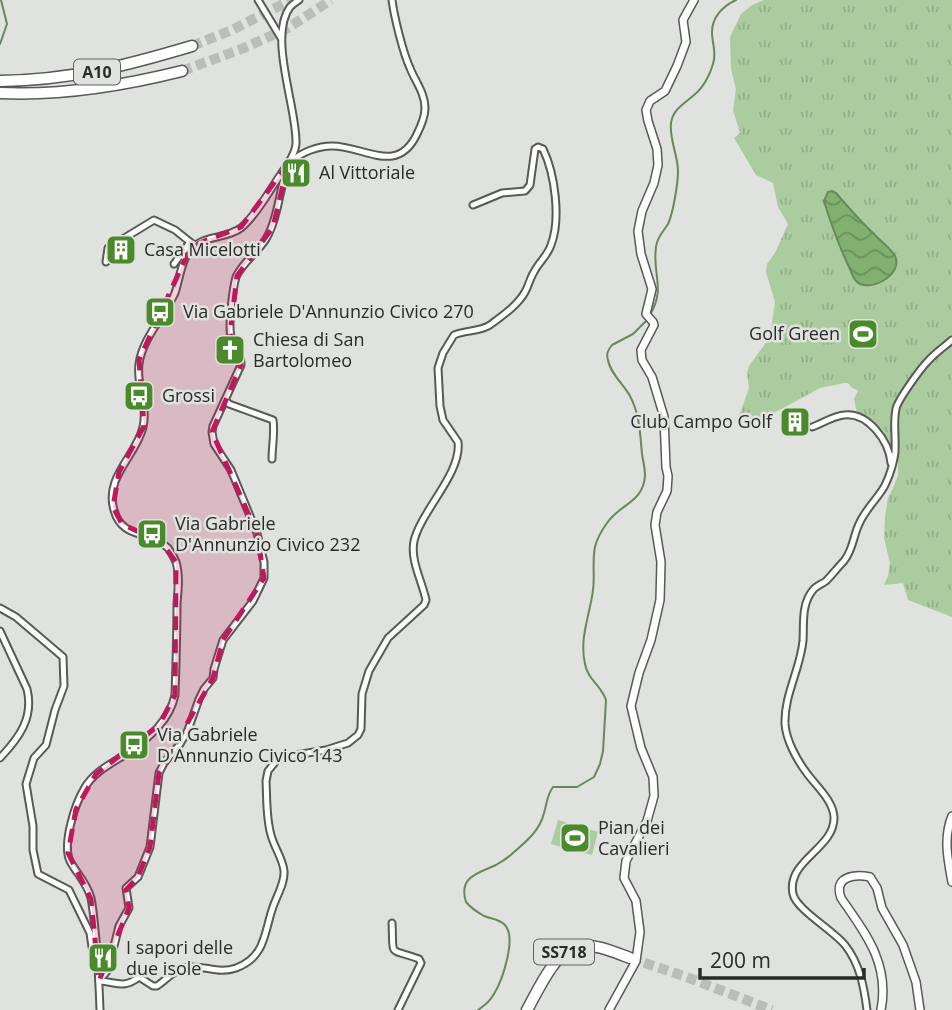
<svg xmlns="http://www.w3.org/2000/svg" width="952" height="1010" font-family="'Open Sans',sans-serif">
  <defs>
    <pattern id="grass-tufts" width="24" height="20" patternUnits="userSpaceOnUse" patternTransform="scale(1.75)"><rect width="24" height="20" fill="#abcc9f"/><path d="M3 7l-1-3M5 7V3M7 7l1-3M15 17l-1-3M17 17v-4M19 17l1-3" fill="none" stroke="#93af89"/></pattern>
    <pattern id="water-waves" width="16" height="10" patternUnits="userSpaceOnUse" patternTransform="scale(1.75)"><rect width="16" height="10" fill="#82b16f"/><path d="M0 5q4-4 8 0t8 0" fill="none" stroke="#6b905b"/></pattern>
  </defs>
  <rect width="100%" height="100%" fill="#dfe2de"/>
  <!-- grass -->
  <path fill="url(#grass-tufts)" d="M764,0H952V617L908,600L903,583L884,585L888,576L890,563L884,538L885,517L888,498L894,486L898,475V455L891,452C883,428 877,427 857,413L854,399L858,391L857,390L852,388L848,383H844L820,388L759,421L737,422L749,388L747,373L749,366L770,337L775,302L766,272L767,264L775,253L788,224L778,207L773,183L756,175L734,138L740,133L733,110L736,89L731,69L730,37L741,14L752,5Z"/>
  <!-- pitch -->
  <path fill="#abcc9f" d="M558,820L598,832L592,855L551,844Z"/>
  <!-- water -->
  <path fill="url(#water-waves)" stroke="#68895a" stroke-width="2" d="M832,191L836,193C848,207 860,221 873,233C880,241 891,248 895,256C904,275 868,294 856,281C853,278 851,271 849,267C839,246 831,224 824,201L828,192Z"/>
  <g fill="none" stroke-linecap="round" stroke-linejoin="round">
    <!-- stream -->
    <g stroke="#68895a" stroke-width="2">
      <path d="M0,44L7,24L1,0"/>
      <path d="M650,315C666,288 652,274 656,247C657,237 663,232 668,224C673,214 678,183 678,171C678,155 669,139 671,123C673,109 684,104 694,95C703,88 710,75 713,64C717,52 712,44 712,32C712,17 723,6 736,0"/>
      <path d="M478,1010C484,1006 490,1001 494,994C502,981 517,938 505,925C499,919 491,919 484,916C477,912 471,908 466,902C458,877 478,873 496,865C503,861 509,857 514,852C527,841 540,830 544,813C547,803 547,795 553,787H577L594,777L600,764L603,751L606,700C601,685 588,680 585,664C579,638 590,615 593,590C595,576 592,561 595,547C597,538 602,530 607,523C620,504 644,502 645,475C645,468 643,461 642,454C640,434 640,415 630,396C624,385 610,373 608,360C606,354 608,350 612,345L633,334L647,320"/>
    </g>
    <!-- highway-tunnel -->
    <g stroke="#bbbdba" stroke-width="10" stroke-dasharray="10 5" stroke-linecap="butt">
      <path d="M192,46L232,30L291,0"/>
      <path d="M182,71L244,48L288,28L331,0"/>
      <path d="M630,958L684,976L772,1010"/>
    </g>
    <!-- street casing -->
    <g stroke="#575a56" stroke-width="9">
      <g id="street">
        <path d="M258,0L281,38"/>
        <path d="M299,0C296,2 293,4 290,7C268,37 297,108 296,143C296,153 289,159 287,168C279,192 278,218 266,239C257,253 242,263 236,277C233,287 228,326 231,336C236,349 241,350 241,365L213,426L212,432L214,444L231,470L257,533L264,562V578L253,601L223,640L214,669L213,678L204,689L199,699L188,730L180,744L164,763L159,773L150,847L138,877L126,888L129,908L119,926L108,970L99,981C117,982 124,989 139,977L153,986H157C166,980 173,971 183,968C202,963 217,975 236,968C266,957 264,932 273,907C277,895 285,883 284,871C283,859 274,847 271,835C266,818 267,799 266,781L268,771L277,760L283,757L326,750L348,743L358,735L361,729L362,694L369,671L388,638L424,605L426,600C422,581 410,560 414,541C421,511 462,473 458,442L443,420L440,406L438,368L443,353L454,335C465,330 479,332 490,325C502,316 518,305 525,292C529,285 530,278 534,272C539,262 548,255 551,245C561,219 555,174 543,149L538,147L535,149L530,185L525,191L502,193L473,205"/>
        <path d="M292,161C302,152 318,146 332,146C365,146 397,176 417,134C421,126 425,117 425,108C425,93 415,81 410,68C403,53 394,16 392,0"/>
        <path d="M106,262L108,248L154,220L175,230L195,246"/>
        <path d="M174,264L190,242"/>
        <path d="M225,400L229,404L273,420C275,433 272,446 272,459"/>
        <path d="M812,427C821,424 833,416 844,415C868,412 889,441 891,463"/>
        <path d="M0,608L16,617L63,657L64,686L55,710L46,745L34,758L26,784L33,826V850L38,874L69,890L90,933L92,947L97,951"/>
        <path d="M0,631L27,689C34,718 19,738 0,758"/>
        <path d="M392,923C394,959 387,947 419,959L421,963L398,1010"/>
        <path d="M100,1010C99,983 98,957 95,930C94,919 93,908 91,898C87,883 77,874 70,861C62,844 75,804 84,789C94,771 113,763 129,752C149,738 170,720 175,695C176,665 177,635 177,604C178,591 180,575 176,562C174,557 171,552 168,548C150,530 122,540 114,510C104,477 137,455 143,427C148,405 136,385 139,364C142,339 165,315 175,293C180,278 181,260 192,248C205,235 226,239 241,228C256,216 273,185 285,168"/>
        <path d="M867,1010C864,987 860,964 845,945C834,931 796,909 793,894C786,860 835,849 834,817C833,800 815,785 806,772C797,760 786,740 785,724C784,695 800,670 803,641C804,625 801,604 813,590C816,586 822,584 826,581C832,575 838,567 844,561C854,548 853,535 860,522C866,509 877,499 884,487C889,478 894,462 895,452C896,437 893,423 896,409C897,401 921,368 928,361C935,353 944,347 952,340"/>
      </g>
    </g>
    <!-- secondary casing -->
    <g stroke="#575a56" stroke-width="10">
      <g id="secondary">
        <path d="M952,816C943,838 948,860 952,882"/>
        <path d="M609,1010L636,961L640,932L636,901L624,878L626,861L647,821L654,796L653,777L641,748L631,706L639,673L651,640L660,600L661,562L655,525L657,512L667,491L668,476L666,467L664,417L652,377L642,360L641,350L654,325L653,322L646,314L652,289L641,254L638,231L642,211L654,183L658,165L657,149L648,121L646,110L650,101L665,91L677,66L686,42L683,20L694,0"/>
        <path d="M881,1010C890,963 865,933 841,898C833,876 855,874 870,877L877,888L882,908L903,945L916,982L920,1010"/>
      </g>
    </g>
    <!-- highway casing -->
    <g stroke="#575a56" stroke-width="13">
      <g id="highway">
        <path d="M0,81C71,80 125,66 192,46"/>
        <path d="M0,93C62,96 122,86 182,71"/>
        <path d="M527,1010C537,992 556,950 577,946C594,943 614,952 630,958"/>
      </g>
    </g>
    <!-- street -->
    <use href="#street" stroke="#fff" stroke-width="5"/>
    <!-- secondary -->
    <use href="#secondary" stroke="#fff" stroke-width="7"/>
    <!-- highway -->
    <use href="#highway" stroke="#fff" stroke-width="10"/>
  </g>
  <!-- marked area -->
  <path fill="#c2185b" fill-opacity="0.2" stroke="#c2185b" stroke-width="5" stroke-dasharray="14 9" stroke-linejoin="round" d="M288,164L273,227L237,276L230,334L241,365L212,432L257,533L264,578L223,640L213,678L159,773L150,847L138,877L126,890L129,908L99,981L91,899L68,853L76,809L96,774L159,725L175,695L176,562L162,543L122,524L113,507L119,472L144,426L139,360L187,255L199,243L241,227Z"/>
  <!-- icons -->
  <defs>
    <g id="restaurant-square" transform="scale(1.575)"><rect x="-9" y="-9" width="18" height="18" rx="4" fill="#4a8a2b" stroke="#dfe2de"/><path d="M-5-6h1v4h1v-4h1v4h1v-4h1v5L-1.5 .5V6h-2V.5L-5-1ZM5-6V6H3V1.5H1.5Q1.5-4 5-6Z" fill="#fff"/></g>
    <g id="building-square" transform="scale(1.575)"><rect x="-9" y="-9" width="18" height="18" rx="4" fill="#4a8a2b" stroke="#dfe2de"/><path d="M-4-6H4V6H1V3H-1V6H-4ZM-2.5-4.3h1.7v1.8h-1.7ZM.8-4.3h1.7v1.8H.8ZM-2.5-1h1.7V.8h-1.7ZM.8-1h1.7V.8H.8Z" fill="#fff"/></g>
    <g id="bus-square" transform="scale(1.575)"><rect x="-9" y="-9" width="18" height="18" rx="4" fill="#4a8a2b" stroke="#dfe2de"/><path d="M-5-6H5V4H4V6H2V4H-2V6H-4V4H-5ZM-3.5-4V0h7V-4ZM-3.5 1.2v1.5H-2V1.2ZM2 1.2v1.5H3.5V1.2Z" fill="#fff"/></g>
    <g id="stadium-square" transform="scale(1.575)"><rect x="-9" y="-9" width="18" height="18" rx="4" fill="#4a8a2b" stroke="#dfe2de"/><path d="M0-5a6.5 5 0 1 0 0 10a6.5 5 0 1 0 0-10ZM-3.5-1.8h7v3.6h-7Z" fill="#fff"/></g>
    <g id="church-square" transform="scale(1.575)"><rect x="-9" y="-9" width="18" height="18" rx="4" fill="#4a8a2b" stroke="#dfe2de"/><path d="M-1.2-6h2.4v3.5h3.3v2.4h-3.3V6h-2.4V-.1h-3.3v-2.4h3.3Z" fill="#fff"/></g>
  </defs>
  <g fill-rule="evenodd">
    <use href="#restaurant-square" x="296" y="173"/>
    <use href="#building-square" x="121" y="250"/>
    <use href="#bus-square" x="160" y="312"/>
    <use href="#stadium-square" x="863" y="334"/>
    <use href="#church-square" x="230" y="350"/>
    <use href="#bus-square" x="139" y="396"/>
    <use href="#building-square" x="795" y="422"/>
    <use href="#bus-square" x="152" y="534"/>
    <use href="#bus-square" x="134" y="745"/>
    <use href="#stadium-square" x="575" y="838"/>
    <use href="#restaurant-square" x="103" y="958"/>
  </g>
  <g text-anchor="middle" stroke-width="5" stroke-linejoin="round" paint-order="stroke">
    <!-- shield labels -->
    <g fill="#dfe2de" stroke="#606260" stroke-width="2">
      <rect x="74" y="59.5" width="46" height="25" rx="5"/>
      <rect x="534" y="939.5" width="60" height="25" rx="5"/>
    </g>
    <g font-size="16" font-weight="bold" fill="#2a2b2a">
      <text x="97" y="78">A10</text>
      <text x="564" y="958">SS718</text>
    </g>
    <!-- poi labels -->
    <g font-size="18" fill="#2a2b2a" stroke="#dfe2de" text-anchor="start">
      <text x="319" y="179">Al Vittoriale</text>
      <text x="144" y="256">Casa Micelotti</text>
      <text x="183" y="318">Via Gabriele D'Annunzio Civico 270</text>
      <text x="840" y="340" text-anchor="end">Golf Green</text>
      <text x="253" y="346">Chiesa di San<tspan x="253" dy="21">Bartolomeo</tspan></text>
      <text x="162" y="402">Grossi</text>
      <text x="772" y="428" text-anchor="end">Club Campo Golf</text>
      <text x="175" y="530">Via Gabriele<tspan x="175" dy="21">D'Annunzio Civico 232</tspan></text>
      <text x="157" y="741">Via Gabriele<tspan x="157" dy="21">D'Annunzio Civico 143</tspan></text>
      <text x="598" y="834">Pian dei<tspan x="598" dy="21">Cavalieri</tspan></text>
      <text x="126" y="954">I sapori delle<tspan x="126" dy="21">due isole</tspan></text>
    </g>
  </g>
  <!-- scale -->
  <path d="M700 968v10h164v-10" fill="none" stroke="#2a2b2a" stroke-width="3.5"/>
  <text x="710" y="968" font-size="21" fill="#2a2b2a" stroke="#dfe2de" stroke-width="5" paint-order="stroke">200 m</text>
</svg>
